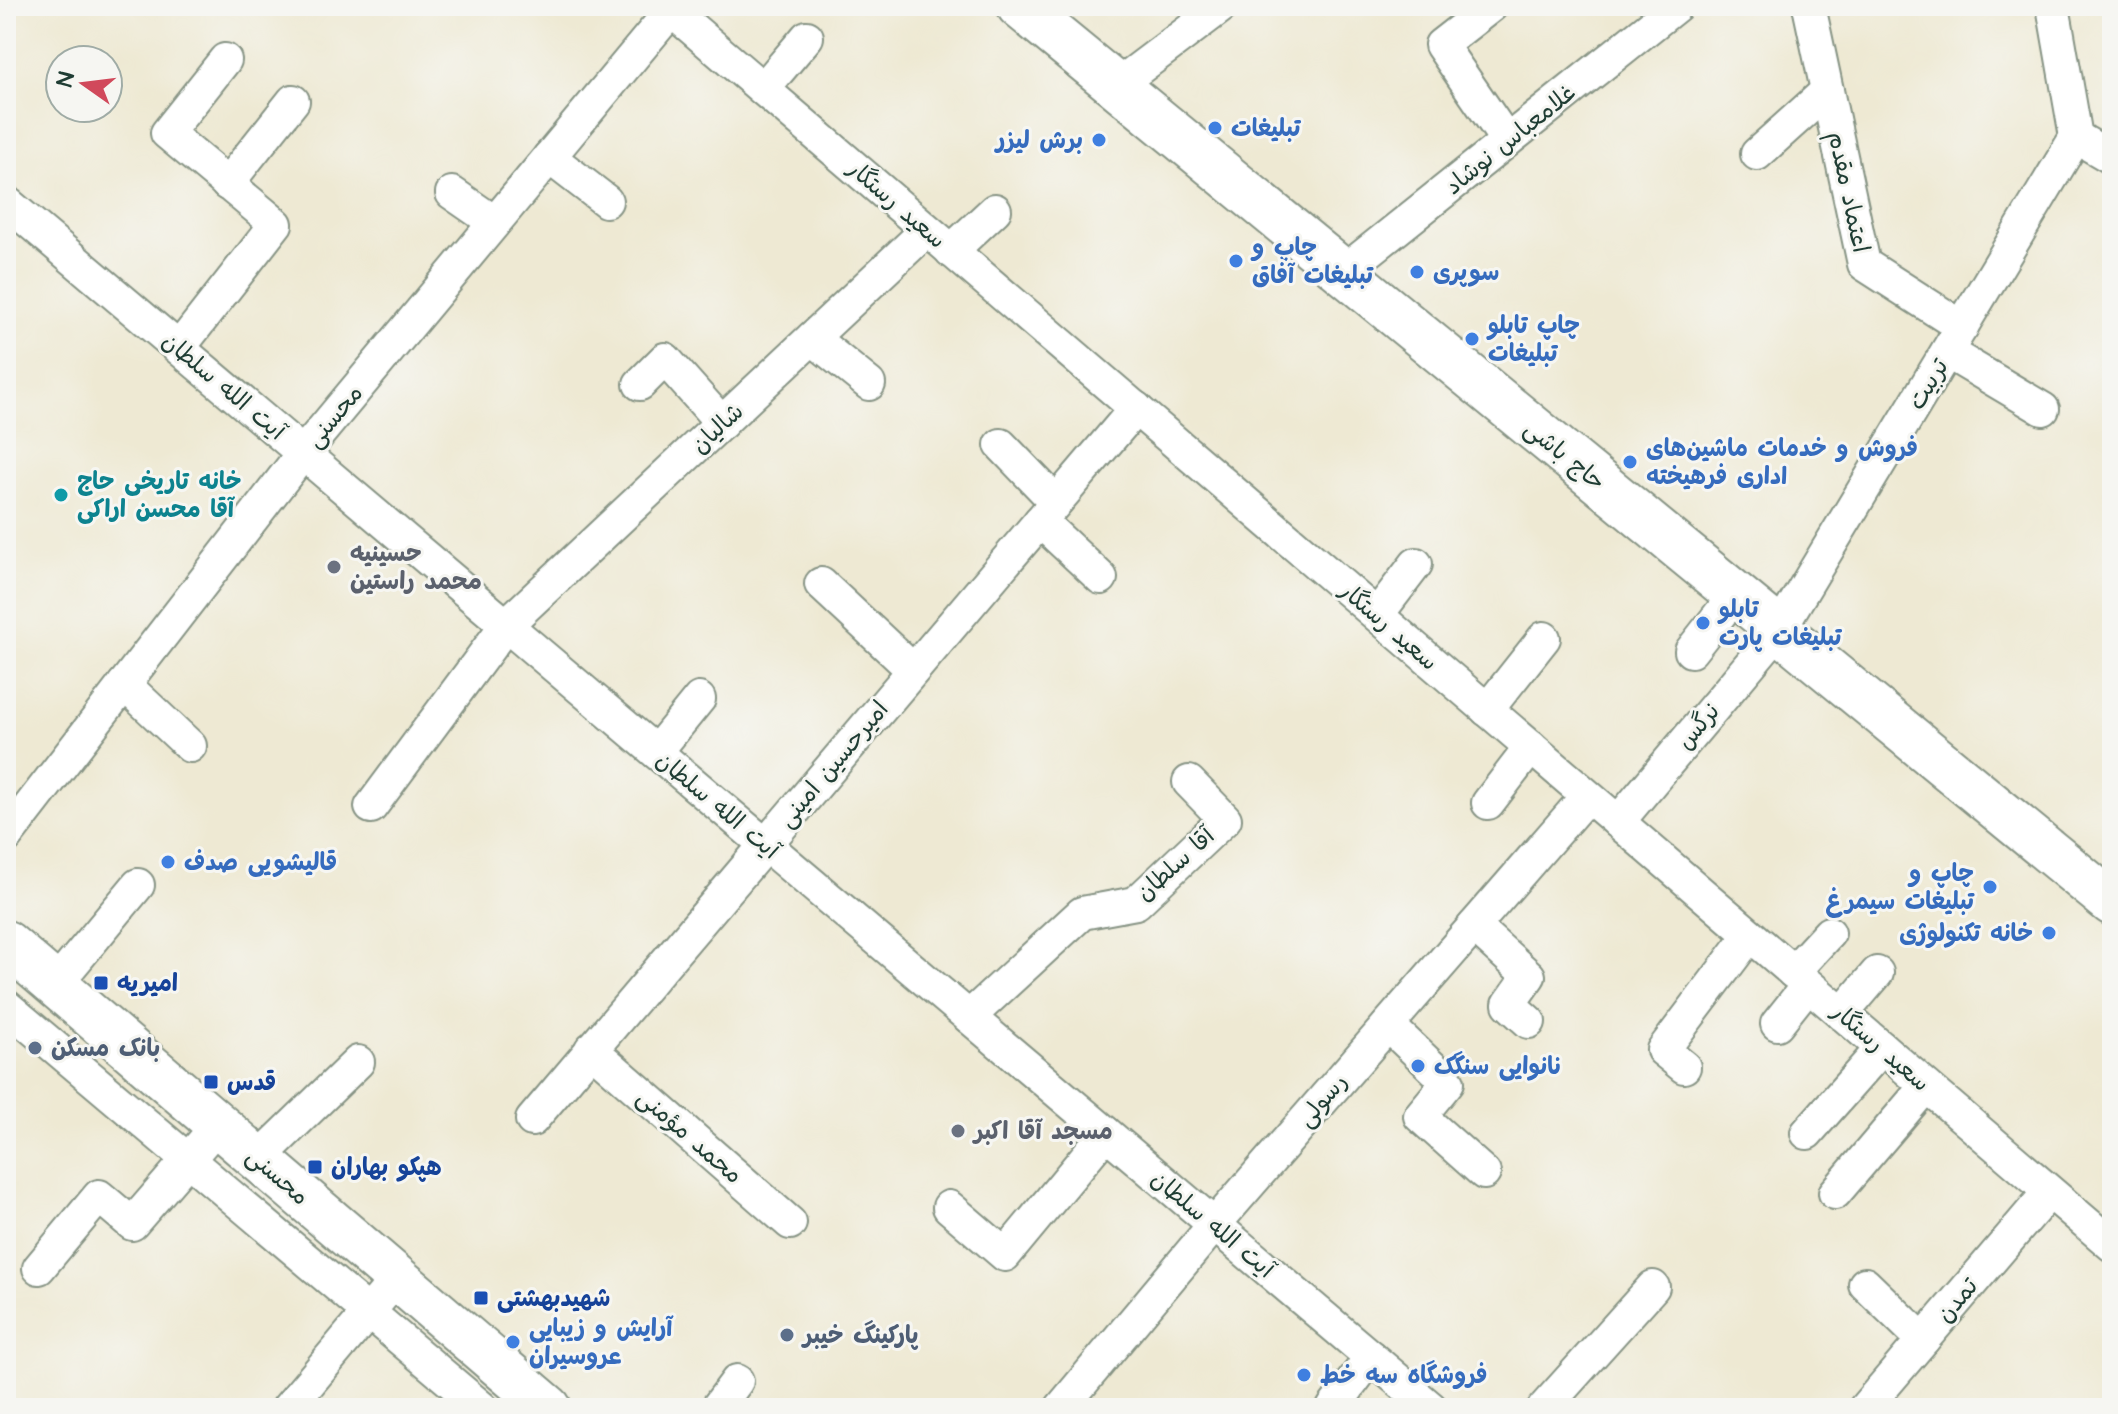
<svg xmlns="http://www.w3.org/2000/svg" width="2118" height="1414" font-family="'Architects Daughter','Playpen Sans Arabic',sans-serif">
  <rect width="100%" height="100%" fill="#f6f6f2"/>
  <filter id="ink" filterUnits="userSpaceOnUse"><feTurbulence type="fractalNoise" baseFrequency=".0125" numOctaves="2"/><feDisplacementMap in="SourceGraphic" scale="16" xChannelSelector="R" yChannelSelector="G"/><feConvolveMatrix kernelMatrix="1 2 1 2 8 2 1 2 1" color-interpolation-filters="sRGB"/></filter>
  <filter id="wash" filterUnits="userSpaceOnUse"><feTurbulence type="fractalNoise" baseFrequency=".006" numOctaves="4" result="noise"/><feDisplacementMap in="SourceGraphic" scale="32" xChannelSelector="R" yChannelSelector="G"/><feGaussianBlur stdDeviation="1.8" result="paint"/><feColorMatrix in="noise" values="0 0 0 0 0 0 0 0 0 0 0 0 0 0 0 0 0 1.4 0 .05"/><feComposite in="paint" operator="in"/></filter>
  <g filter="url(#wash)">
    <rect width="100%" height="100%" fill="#eee9d3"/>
  </g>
  <g filter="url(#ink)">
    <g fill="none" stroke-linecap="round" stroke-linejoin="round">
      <!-- street casing -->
      <g stroke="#869384" stroke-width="36">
        <g id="street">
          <path d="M666,6L2112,1245"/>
          <path d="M1491,6L1441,45L1507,141"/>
          <path d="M1809,6L1864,264L1962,327"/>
          <path d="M2053,6L2076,137"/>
          <path d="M1116,86L1222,6"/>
          <path d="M763,89L807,37"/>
          <path d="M2076,137L2112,158"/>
          <path d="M1757,154L1827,91"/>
          <path d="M549,157L606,201"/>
          <path d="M227,184L293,101"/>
          <path d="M452,193L494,222"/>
          <path d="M6,202L1431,1408"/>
          <path d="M951,251L995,210"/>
          <path d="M1343,272L1676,6"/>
          <path d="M812,338L869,384"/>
          <path d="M179,348L276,224L167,133L225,60"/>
          <path d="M1947,352L2043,409"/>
          <path d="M640,384L665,359L722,423"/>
          <path d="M1001,445L1056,502"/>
          <path d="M1040,521L1101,578"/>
          <path d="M821,584L913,670"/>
          <path d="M1377,615L1416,564"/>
          <path d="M1691,651L1735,595"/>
          <path d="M124,684L190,746"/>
          <path d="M1487,710L1544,638"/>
          <path d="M656,752L699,699"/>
          <path d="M1488,803L1531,747"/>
          <path d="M371,807L506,625L927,230"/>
          <path d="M1618,822L1779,630L2076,137"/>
          <path d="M6,837L303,453L675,6"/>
          <path d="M1474,926L1529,976L1509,1004L1529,1022"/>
          <path d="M1793,972L1829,933"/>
          <path d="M55,985L138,885"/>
          <path d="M6,1006L482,1408"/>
          <path d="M1842,1014L1877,973"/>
          <path d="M969,1017L1082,913L1136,903L1225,819L1189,782"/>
          <path d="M1777,1024L1808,985"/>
          <path d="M1388,1025L1448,1082L1420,1116L1484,1173"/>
          <path d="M591,1049L790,1223"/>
          <path d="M1684,1067L1663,1050L1750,935"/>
          <path d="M532,1120L1136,408"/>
          <path d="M1807,1133L1882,1048"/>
          <path d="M258,1159L358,1062"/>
          <path d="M1835,1193L1926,1086"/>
          <path d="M949,1207L1005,1255L1106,1133"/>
          <path d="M39,1268L99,1196L132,1224L218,1125"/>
          <path d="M1865,1284L1923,1340"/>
          <path d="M288,1408L382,1296"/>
          <path d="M717,1408L737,1381"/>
          <path d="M1061,1408L1214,1225L1587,796"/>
          <path d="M1333,1408L1371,1357"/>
          <path d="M1544,1408L1653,1287"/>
          <path d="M1865,1408L2049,1192"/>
        </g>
      </g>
      <!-- secondary casing -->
      <g stroke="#869384" stroke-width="48">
        <g id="secondary">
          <path d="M1019,6L2112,903"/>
          <path d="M6,943L549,1408"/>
        </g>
      </g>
      <!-- street -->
      <use href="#street" stroke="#fff" stroke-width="32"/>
      <!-- secondary -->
      <use href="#secondary" stroke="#fff" stroke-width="44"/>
    </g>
  </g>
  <!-- markers -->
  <g fill="#3f7fe0" stroke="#f6f6f2" stroke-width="3">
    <circle cx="1215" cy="128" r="8"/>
    <circle cx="1099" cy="140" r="8"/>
    <circle cx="1236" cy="261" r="8"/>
    <circle cx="1417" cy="272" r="8"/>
    <circle cx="1472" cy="339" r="8"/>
    <circle cx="1630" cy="462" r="8"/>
    <circle cx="1703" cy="623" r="8"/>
    <circle cx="168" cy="862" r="8"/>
    <circle cx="1990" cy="887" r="8"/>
    <circle cx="2049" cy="933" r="8"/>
    <circle cx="1418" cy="1066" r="8"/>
    <circle cx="513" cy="1342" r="8"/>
    <circle cx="1304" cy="1375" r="8"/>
  </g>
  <circle fill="#0f9aa8" stroke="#f6f6f2" stroke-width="3" cx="61" cy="495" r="8"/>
  <g fill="#6b7280" stroke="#f6f6f2" stroke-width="3">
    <circle cx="334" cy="567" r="8"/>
    <circle cx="958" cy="1131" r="8"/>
  </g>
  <g fill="#1a4fb4" stroke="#f6f6f2" stroke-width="3">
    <rect x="93" y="975" width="16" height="16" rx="4"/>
    <rect x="203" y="1074" width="16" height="16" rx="4"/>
    <rect x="307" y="1159" width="16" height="16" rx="4"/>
    <rect x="473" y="1290" width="16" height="16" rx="4"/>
  </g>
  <g fill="#5c6f8a" stroke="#f6f6f2" stroke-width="3">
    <circle cx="35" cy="1048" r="8"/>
    <circle cx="787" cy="1335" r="8"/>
  </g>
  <g text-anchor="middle" stroke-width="6" stroke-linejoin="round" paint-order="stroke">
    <!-- shop labels -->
    <g font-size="24" font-weight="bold" fill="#366cbe" stroke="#f6f6f2" text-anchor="start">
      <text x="1231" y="136">تبلیغات</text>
      <text x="1083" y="148" text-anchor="end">برش لیزر</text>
      <text x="1252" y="255">چاپ و<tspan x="1252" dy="28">تبلیغات آفاق</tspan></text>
      <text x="1433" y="280">سوپری</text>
      <text x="1488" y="333">چاپ تابلو<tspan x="1488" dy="28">تبلیغات</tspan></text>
      <text x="1646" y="456">فروش و خدمات ماشین‌های<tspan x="1646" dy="28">اداری فرهیخته</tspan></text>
      <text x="1719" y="617">تابلو<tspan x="1719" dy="28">تبلیغات پارت</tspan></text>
      <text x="184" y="870">قالیشویی صدف</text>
      <text x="1974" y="881" text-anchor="end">چاپ و<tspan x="1974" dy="28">تبلیغات سیمرغ</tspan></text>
      <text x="2033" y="941" text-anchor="end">خانه تکنولوژی</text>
      <text x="1434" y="1074">نانوایی سنگک</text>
      <text x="529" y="1336">آرایش و زیبایی<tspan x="529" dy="28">عروسیران</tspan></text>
      <text x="1320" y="1383">فروشگاه سه خط</text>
    </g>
    <!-- street labels -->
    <g font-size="24" fill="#1f3d34" stroke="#f6f6f2">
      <text transform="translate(1510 139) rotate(-39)" y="8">غلامعباس نوشاد</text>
      <text transform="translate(1849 192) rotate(78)" y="8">اعتماد مقدم</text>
      <text transform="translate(897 204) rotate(41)" y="8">سعید رستگار</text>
      <text transform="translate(1928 384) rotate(-59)" y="8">تربیت</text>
      <text transform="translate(224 386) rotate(40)" y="8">آیت الله سلطان</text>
      <text transform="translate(334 416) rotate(-50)" y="8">محسنی</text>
      <text transform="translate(717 428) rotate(-43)" y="8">شالیان</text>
      <text transform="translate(1565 455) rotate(39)" y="8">حاج باشی</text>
      <text transform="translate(1389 626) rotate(41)" y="8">سعید رستگار</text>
      <text transform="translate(1698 726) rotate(-50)" y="8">نرگس</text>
      <text transform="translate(833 764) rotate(-50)" y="8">امیرحسین امینی</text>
      <text transform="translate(718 805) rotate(40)" y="8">آیت الله سلطان</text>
      <text transform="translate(1175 864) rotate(-42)" y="8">آقا سلطان</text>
      <text transform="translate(1881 1047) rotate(41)" y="8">سعید رستگار</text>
      <text transform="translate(1322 1100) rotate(-49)" y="8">رسولی</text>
      <text transform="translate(690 1136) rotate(41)" y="8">محمد مؤمنی</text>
      <text transform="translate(278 1176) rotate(41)" y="8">محسنی</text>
      <text transform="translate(1213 1224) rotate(40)" y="8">آیت الله سلطان</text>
      <text transform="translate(1957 1300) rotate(-50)" y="8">تمدن</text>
    </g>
    <!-- culture labels -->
    <g font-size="24" font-weight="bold" fill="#0d838f" stroke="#f6f6f2" text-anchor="start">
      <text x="77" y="489">خانه تاریخی حاج<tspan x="77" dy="28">آقا محسن اراکی</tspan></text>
    </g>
    <!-- worship labels -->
    <g font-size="24" font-weight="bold" fill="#5b616d" stroke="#f6f6f2" text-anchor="start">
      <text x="350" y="561">حسینیه<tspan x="350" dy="28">محمد راستین</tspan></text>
      <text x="974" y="1139">مسجد آقا اکبر</text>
    </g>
    <!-- transit labels -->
    <g font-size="24" font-weight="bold" fill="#164399" stroke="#f6f6f2" text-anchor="start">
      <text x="117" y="991">امیریه</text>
      <text x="227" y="1090">قدس</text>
      <text x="331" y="1175">هپکو بهاران</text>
      <text x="497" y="1306">شهیدبهشتی</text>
    </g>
    <!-- service labels -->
    <g font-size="24" font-weight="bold" fill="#4e5e75" stroke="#f6f6f2" text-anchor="start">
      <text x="51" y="1056">بانک مسکن</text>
      <text x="803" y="1343">پارکینگ خیبر</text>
    </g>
  </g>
  <!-- margin -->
  <rect width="2118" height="1414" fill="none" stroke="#f6f6f2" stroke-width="32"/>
  <!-- north arrow -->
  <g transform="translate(84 84) rotate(284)"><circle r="38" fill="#f6f6f2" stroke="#a0aca6" stroke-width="2"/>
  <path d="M0-6L14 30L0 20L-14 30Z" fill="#d1495b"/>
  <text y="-12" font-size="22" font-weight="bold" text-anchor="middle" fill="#1f3d34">N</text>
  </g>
</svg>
